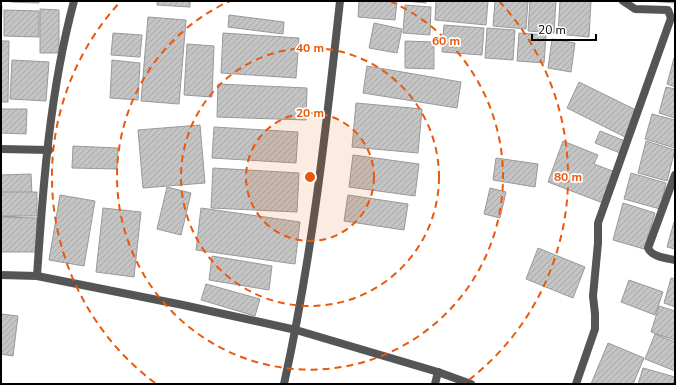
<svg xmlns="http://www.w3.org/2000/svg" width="676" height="385" font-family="'Nunito Sans',sans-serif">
  <defs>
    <pattern id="building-hatch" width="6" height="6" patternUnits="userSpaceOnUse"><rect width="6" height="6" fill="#c4c4c4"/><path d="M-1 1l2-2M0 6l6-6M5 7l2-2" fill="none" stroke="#a7a7a7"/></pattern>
  </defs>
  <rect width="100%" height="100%" fill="#fff"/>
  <!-- building -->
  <g fill="url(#building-hatch)" stroke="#999">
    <path d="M11,1H39V3L11,2Z"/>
    <path d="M157,1H190V7L157,5Z"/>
    <path d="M359,1H397L395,20L358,17Z"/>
    <path d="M405,1H426V3Z"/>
    <path d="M436,1H488L486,25L435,20Z"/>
    <path d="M495,1H528L526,29L493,26Z"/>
    <path d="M530,1H556L554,33L528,31Z"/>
    <path d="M560,1H591L589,37L558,34Z"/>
    <path d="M648,1H675V3Z"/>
    <path d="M1,5H2L1,37Z"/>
    <path d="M405,5L431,7L430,35L403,33Z"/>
    <path d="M40,9L59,10V53H40Z"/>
    <path d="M4,10L39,11V37L4,36Z"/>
    <path d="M229,15L284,22L283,34L228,27Z"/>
    <path d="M148,17L186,20L179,104L141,101Z"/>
    <path d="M374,23L402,29L397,53L369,48Z"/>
    <path d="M444,25L484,28L482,55L442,52Z"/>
    <path d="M487,28L515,30L513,60L485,58Z"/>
    <path d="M113,33L142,35L140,57L111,55Z"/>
    <path d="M223,33L299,38L296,78L221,73Z"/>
    <path d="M519,33L546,35L544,63L517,61Z"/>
    <path d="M552,39L575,43L571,72L548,68Z"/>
    <path d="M1,41H9L8,102H1Z"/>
    <path d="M405,41L434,42V69L405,68Z"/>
    <path d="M187,44L214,46L212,97L184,95Z"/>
    <path d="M674,58L675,59V87L667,84Z"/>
    <path d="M12,60L49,62L46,101L10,99Z"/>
    <path d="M112,60L140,63L138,100L110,98Z"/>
    <path d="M367,66L461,82L457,108L363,93Z"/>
    <path d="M579,82L638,111L625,137L567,108Z"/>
    <path d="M218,84L307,88L306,120L217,117Z"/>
    <path d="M666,87L675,89V118L659,113Z"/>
    <path d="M356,103L422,109L418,153L352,147Z"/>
    <path d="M1,109H27L26,134L1,133Z"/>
    <path d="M652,114L675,120V148L645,139Z"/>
    <path d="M200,125L205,183L143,188L138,130Z"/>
    <path d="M214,127L298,132L296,163L212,158Z"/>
    <path d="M600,131L625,141L620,153L595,143Z"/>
    <path d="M563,141L598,155L594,164L615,172L603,203L548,182Z"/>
    <path d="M646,141L675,150L667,181L638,173Z"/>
    <path d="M73,146L118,148L117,169L72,168Z"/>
    <path d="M353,155L419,164L415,196L349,187Z"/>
    <path d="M496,158L538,164L535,187L493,180Z"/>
    <path d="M213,168L299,173L297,212L211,208Z"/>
    <path d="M631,173L666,183L660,209L624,199Z"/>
    <path d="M31,174L33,215L1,217V175Z"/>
    <path d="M167,187L191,193L181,235L157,229Z"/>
    <path d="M490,188L506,192L500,218L484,214Z"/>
    <rect x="1" y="192" width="36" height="24"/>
    <path d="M60,195L95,201L84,266L49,260Z"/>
    <path d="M348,195L408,204L404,230L344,221Z"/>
    <path d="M623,203L655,213L644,249L613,240Z"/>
    <path d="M103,208L141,212L134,277L96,272Z"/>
    <path d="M201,208L300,222L295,264L196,250Z"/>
    <path d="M1,217L37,218L36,252H1Z"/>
    <path d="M674,222L675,223V249L667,247Z"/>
    <path d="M538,248L585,267L573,298L526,279Z"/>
    <path d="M212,256L272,266L269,290L209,280Z"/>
    <path d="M671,278L675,279V307L664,303Z"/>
    <path d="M629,280L663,292L655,315L621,302Z"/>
    <path d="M206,284L260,299L255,316L201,300Z"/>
    <path d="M659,306L675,311V340L651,332Z"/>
    <path d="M1,314L18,316L13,356L1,354Z"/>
    <path d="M655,334L675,342V371L645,359Z"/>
    <path d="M608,343L644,358L633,384H591Z"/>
    <path d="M643,368L675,377L673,384H638Z"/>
  </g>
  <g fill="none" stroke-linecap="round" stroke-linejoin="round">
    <!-- service -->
    <g stroke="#555" stroke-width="8">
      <path d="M1,149L49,150"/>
      <path d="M37,276C43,185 50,90 74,1"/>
      <path d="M576,384L595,329V314L593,296L598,243V223L671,18L668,10L635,9L623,1"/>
    </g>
    <!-- minor -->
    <g stroke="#555" stroke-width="8">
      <path d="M675,175L648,248C652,257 666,258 675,260"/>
      <path d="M1,275L37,276L183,305L296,330L438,372L471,384"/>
      <path d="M284,384C312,258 326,129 340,1"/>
      <path d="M435,384L438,372"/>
    </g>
  </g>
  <!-- distance rings -->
  <circle cx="310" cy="177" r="64" fill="#e8590c" fill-opacity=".12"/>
  <g fill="none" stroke="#e8590c" stroke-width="2" stroke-dasharray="7 5">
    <circle cx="310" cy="177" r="64"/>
    <circle cx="310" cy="177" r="129"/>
    <path d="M390 1A193 193 0 1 1 230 1"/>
    <path d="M155 383A258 258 0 0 1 121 1M499 1A258 258 0 0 1 465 383"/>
  </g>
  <circle cx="310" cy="177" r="6" fill="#e8590c" stroke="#fff" stroke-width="2"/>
  <g font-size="12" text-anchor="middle" font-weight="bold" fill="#e8590c" stroke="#fff" stroke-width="3.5" stroke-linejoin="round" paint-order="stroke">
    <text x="446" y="45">60 m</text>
    <text x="310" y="52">40 m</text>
    <text x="310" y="117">20 m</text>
    <text x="568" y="181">80 m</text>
  </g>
  <!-- border -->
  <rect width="676" height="385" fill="none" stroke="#000000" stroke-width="4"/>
  <!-- scale -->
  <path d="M532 34v6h64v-6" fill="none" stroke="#000000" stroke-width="2"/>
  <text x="538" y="34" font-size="12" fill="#000000" stroke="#ffffff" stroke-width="3" paint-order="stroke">20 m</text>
</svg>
